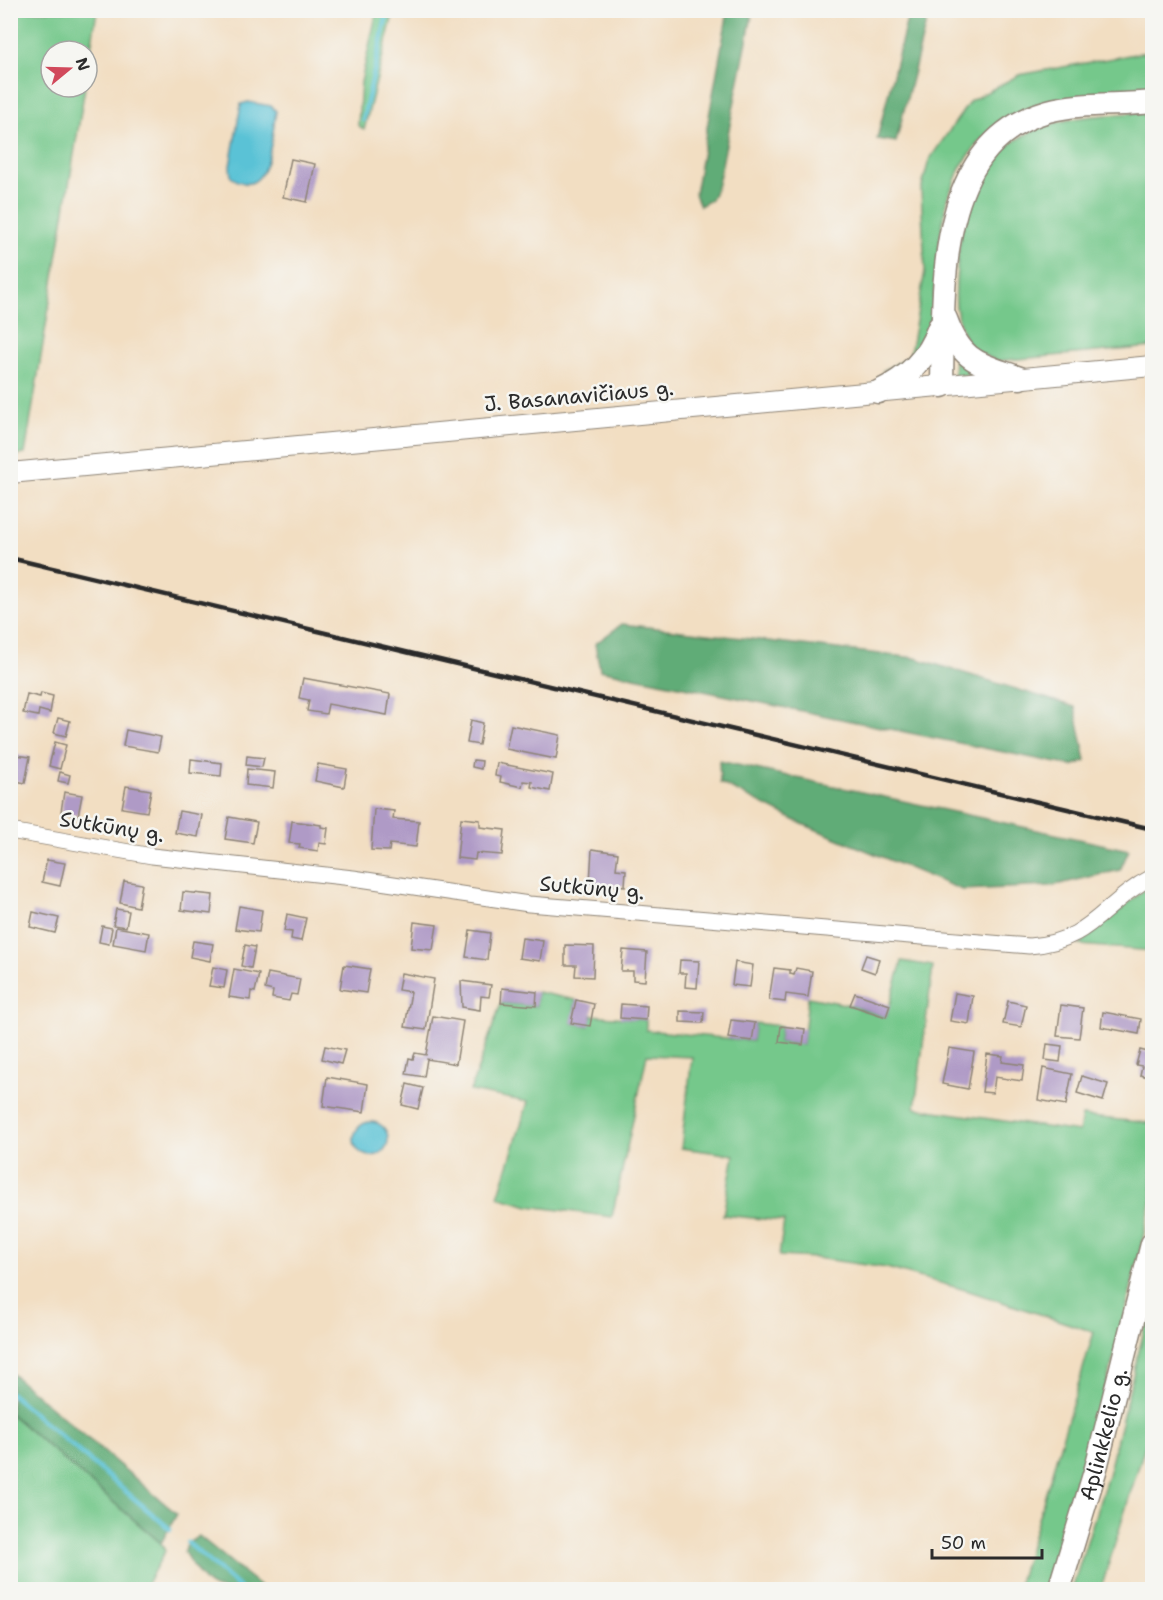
<svg xmlns="http://www.w3.org/2000/svg" width="1163" height="1600" font-family="'Shantell Sans',sans-serif">
  <rect width="100%" height="100%" fill="#f6f6f2"/>
  <filter id="ink" filterUnits="userSpaceOnUse"><feTurbulence type="fractalNoise" baseFrequency=".0167" numOctaves="2"/><feDisplacementMap in="SourceGraphic" scale="12" xChannelSelector="R" yChannelSelector="G"/><feConvolveMatrix kernelMatrix="1 2 1 2 8 2 1 2 1" color-interpolation-filters="sRGB"/></filter>
  <filter id="wash" filterUnits="userSpaceOnUse"><feTurbulence type="fractalNoise" baseFrequency=".008" numOctaves="4" result="noise"/><feDisplacementMap in="SourceGraphic" scale="24" xChannelSelector="R" yChannelSelector="G"/><feGaussianBlur stdDeviation="1.35" result="paint"/><feColorMatrix in="noise" values="0 0 0 0 0 0 0 0 0 0 0 0 0 0 0 0 0 1.4 0 .05"/><feComposite in="paint" operator="in"/></filter>
  <g filter="url(#wash)">
    <rect width="100%" height="100%" fill="#f2dec2"/>
    <!-- green -->
    <g fill="#75c88b" stroke="#507a5b" stroke-width="1.5">
      <path d="M10,11H97L87,73V51H51V87H85L25,454L11,456Z"/>
      <path d="M377,11H394L364,130L358,125L361,82Z"/>
      <path d="M1152,51V93L1044,101L998,124L979,142L961,166L947,199L940,237L929,339L903,366L882,371L902,361L910,354L925,271L921,190L929,160L970,101L1019,75Z"/>
      <path d="M1152,113V347L997,361L970,349C951,310 955,298 958,256C966,161 1015,120 1107,115C1122,114 1137,112 1152,113Z"/>
      <path d="M955,356L984,373L954,376Z"/>
      <path d="M1152,883V951L1079,945Z"/>
      <path d="M902,961L933,966L915,1108L1079,1132L1082,1116L1149,1123L1152,1113V1199L1119,1339L1049,1589H1017L1094,1332L969,1291L887,1268L816,1258L779,1256L784,1221L723,1215L734,1155L681,1148L692,1057L647,1055L612,1217L529,1206L498,1197L528,1102L470,1091L501,1003L536,1006L537,992L576,1000L572,1023L589,1026L592,1015L646,1020V1030L752,1041L755,1023L781,1026L779,1042L803,1045L808,997L850,1005L886,1017Z"/>
      <path d="M1152,1299V1423L1101,1589H1072L1108,1475Z"/>
      <path d="M10,1414L161,1543L165,1551L144,1589H36L11,1579Z"/>
    </g>
    <!-- forest -->
    <g fill="#60ac77" stroke="#466c51" stroke-width="1.5">
      <path d="M728,11H753L718,184L711,200L700,206L695,194Z"/>
      <path d="M909,11H929L896,142L877,139Z"/>
      <path d="M622,624L915,658L1075,707L1086,761L1072,766L600,670L595,644Z"/>
      <path d="M719,761L1129,850L1120,870L1051,886L962,890L800,823L720,783Z"/>
      <path d="M11,1373L177,1514L161,1543L11,1414Z"/>
      <path d="M199,1536L264,1589C212,1590 213,1598 184,1552L188,1543Z"/>
    </g>
    <!-- water -->
    <g fill="#5ac2d6" stroke="#427680" stroke-width="1.5">
      <path d="M248,102L271,106L276,111C272,133 270,205 231,177L230,166L241,104Z"/>
      <circle cx="371" cy="1139" r="17"/>
    </g>
    <g fill="none" stroke-linecap="round" stroke-linejoin="round">
      <!-- stream -->
      <g stroke="#5ac2d6" stroke-width="4.5">
        <path d="M363,120L388,10"/>
        <path d="M10,1393L170,1529"/>
        <path d="M188,1543L242,1590"/>
      </g>
    </g>
    <g id="blocks">
      <!-- building -->
      <g fill="#af9ac6">
        <path d="M291,159L315,164L307,202L283,197Z"/>
        <path d="M303,678L390,694L387,715L328,704L326,714L307,711L309,700L299,698Z"/>
        <path d="M41,693L53,696L50,713L39,710L38,716L23,713L27,694L40,697Z"/>
        <path d="M58,718L70,721L66,736L54,733Z"/>
        <path d="M471,720L483,723L479,745L467,743Z"/>
        <path d="M511,725L560,735L556,759L506,749Z"/>
        <path d="M126,730L161,737L158,752L123,746Z"/>
        <path d="M55,742L66,745L60,769L49,766Z"/>
        <path d="M16,755L30,757L25,783L12,780Z"/>
        <path d="M247,756L264,758L262,767L246,765Z"/>
        <path d="M191,759L222,763L221,776L190,773Z"/>
        <path d="M473,760L482,761L481,769L472,767Z"/>
        <path d="M497,763L553,774L550,791L531,787L532,782L523,781L522,787L500,782L501,777L495,776Z"/>
        <path d="M318,764L347,769L344,787L315,781Z"/>
        <path d="M247,769L275,772L273,788L246,785Z"/>
        <path d="M60,772L70,775L68,783L58,781Z"/>
        <path d="M126,786L151,790L147,812L122,808Z"/>
        <path d="M64,792L82,795L78,816L61,812Z"/>
        <path d="M374,809L394,811L393,819L419,821L416,847L390,844L389,851L371,850Z"/>
        <path d="M179,811L202,815L198,837L175,833Z"/>
        <path d="M229,817L257,822L253,843L225,839Z"/>
        <path d="M461,818L480,820V827L505,830L502,855L476,853L475,860L457,858Z"/>
        <path d="M292,821L321,825V827L328,828L326,844L319,843L318,851L299,848L300,844L289,843Z"/>
        <path d="M592,849L618,853L616,869L626,870L625,886L590,883Z"/>
        <path d="M47,860L65,863L60,886L42,882Z"/>
        <path d="M124,881L142,884L138,907L120,903Z"/>
        <path d="M183,892L213,895L211,914L181,910Z"/>
        <path d="M239,906L262,910L259,932L235,929Z"/>
        <path d="M116,909L129,911L126,927L113,925Z"/>
        <path d="M33,912L59,918L55,933L30,927Z"/>
        <path d="M287,914L306,918L301,941L291,939L292,932L284,931Z"/>
        <path d="M414,922L437,925L433,950L411,948Z"/>
        <path d="M102,926L112,928L109,944L99,942Z"/>
        <path d="M116,927L149,933L146,950L113,944Z"/>
        <path d="M470,930L490,933L487,960L466,957Z"/>
        <path d="M522,938L543,941L540,961L519,958Z"/>
        <path d="M193,941L213,944L210,961L190,957Z"/>
        <path d="M245,945L255,947L251,968L241,966Z"/>
        <path d="M565,945L594,946L593,977L575,976L576,965H565Z"/>
        <path d="M623,950L647,952L645,981L633,980V971H621Z"/>
        <path d="M866,955L879,959L875,973L861,968Z"/>
        <path d="M680,960L699,961L697,988L685,987L686,973H679Z"/>
        <path d="M735,962L753,965L750,987L732,985Z"/>
        <path d="M344,965L370,969L366,993L340,989Z"/>
        <path d="M213,967L227,970L224,988L209,986Z"/>
        <path d="M774,968L790,970V974L794,975L796,968L812,971L808,997L786,994L785,1002L769,1000Z"/>
        <path d="M234,969L259,974L255,992L251,991L250,1000L229,997Z"/>
        <path d="M268,973L300,979L297,995L291,994L289,1001L272,998L273,991L265,989Z"/>
        <path d="M401,973L434,979L426,1030L405,1027L411,992L398,990Z"/>
        <path d="M461,981L491,985L489,997L481,996L480,1010L462,1007Z"/>
        <path d="M502,988L537,992L536,1006L501,1003Z"/>
        <path d="M855,993L890,1005L886,1017L850,1005Z"/>
        <path d="M955,993L973,996L969,1024L950,1021Z"/>
        <path d="M576,1000L594,1004L590,1026L571,1023Z"/>
        <path d="M1008,1001L1026,1005L1021,1027L1003,1024Z"/>
        <path d="M621,1004L647,1006L646,1020L620,1018Z"/>
        <path d="M1061,1005L1083,1008L1079,1038L1057,1036Z"/>
        <path d="M680,1011L704,1012L703,1023L680,1022Z"/>
        <path d="M1103,1012L1141,1019L1139,1034L1101,1027Z"/>
        <path d="M433,1016L463,1021L456,1064L427,1059L424,1077L406,1074L409,1058L413,1059L415,1053L426,1055Z"/>
        <path d="M731,1020L755,1023L752,1041L728,1038Z"/>
        <path d="M781,1026L805,1029L803,1045L779,1042Z"/>
        <path d="M1047,1044L1062,1046L1060,1062L1045,1060Z"/>
        <path d="M325,1046L345,1050L341,1064L322,1059Z"/>
        <path d="M949,1048L974,1052L968,1089L942,1084Z"/>
        <path d="M1140,1050L1152,1053V1078L1140,1075L1142,1066L1136,1065Z"/>
        <path d="M987,1054L1003,1056L1002,1062L1024,1065L1022,1081L995,1077L993,1093L982,1092Z"/>
        <path d="M1043,1068L1072,1074L1066,1105L1038,1100Z"/>
        <path d="M1082,1076L1108,1084L1103,1101L1077,1093Z"/>
        <path d="M327,1077L368,1084L364,1112L323,1106Z"/>
        <path d="M407,1084L423,1088L418,1109L402,1105Z"/>
      </g>
    </g>
  </g>
  <g filter="url(#ink)">
    <use href="#blocks" fill-opacity="0" stroke="#8e8476" stroke-width="1.5"/>
    <g fill="none" stroke-linecap="round" stroke-linejoin="round">
      <!-- minor casing -->
      <g stroke="#8e8476" stroke-width="17">
        <path id="minor" d="M10,831L152,856L353,878L529,904L1029,946C1092,942 1103,902 1152,877"/>
      </g>
      <!-- major casing -->
      <g stroke="#8e8476" stroke-width="22">
        <path id="major" d="M10,473L1152,366"/>
      </g>
      <!-- highway casing -->
      <g stroke="#8e8476" stroke-width="25">
        <g id="highway">
          <path d="M946,319C962,363 979,363 1020,378"/>
          <path d="M942,386C944,290 933,144 1048,111C1082,102 1118,106 1152,102"/>
          <path d="M878,392C909,377 927,359 939,327"/>
          <path id="s1" d="M1059,1590L1096,1468L1152,1244"/>
        </g>
      </g>
      <!-- minor -->
      <use href="#minor" stroke="#fff" stroke-width="15"/>
      <!-- major -->
      <use href="#major" stroke="#fff" stroke-width="20"/>
      <!-- highway -->
      <use href="#highway" stroke="#fff" stroke-width="22"/>
      <!-- rail -->
      <path stroke="#2b2b2b" stroke-width="4.5" d="M10,558L1152,829"/>
    </g>
  </g>
  <g text-anchor="middle" stroke-width="5" stroke-linejoin="round" paint-order="stroke">
    <!-- street labels -->
    <g font-size="21" fill="#2b2b2b" stroke="#f6f6f2">
      <text transform="translate(579 396) rotate(-5)" y="7">J. Basanavičiaus g.</text>
      <text transform="translate(112 827) rotate(9)" y="7">Sutkūnų g.</text>
      <text transform="translate(592 888) rotate(5)" y="7">Sutkūnų g.</text>
      <text dy="7" stroke="none"><textPath href="#s1" startOffset="162">Aplinkkelio g.</textPath></text>
    </g>
  </g>
  <!-- margin -->
  <rect width="1163" height="1600" fill="none" stroke="#f6f6f2" stroke-width="36"/>
  <!-- north arrow -->
  <g transform="translate(69 69) rotate(71)"><circle r="28" fill="#f6f6f2" stroke="#a5a5a2" stroke-width="1.5"/>
  <path d="M0-4.5L10 22L0 15L-10 22Z" fill="#d1495b"/>
  <text y="-9" font-size="16" font-weight="bold" text-anchor="middle" fill="#2b2b2b">N</text>
  </g>
  <!-- scale -->
  <path d="M932 1549v9h110v-9" fill="none" stroke="#2b2b2b" stroke-width="3"/>
  <text x="941" y="1549" font-size="18" fill="#2b2b2b" stroke="#f6f6f2" stroke-width="4.5" paint-order="stroke">50 m</text>
</svg>
